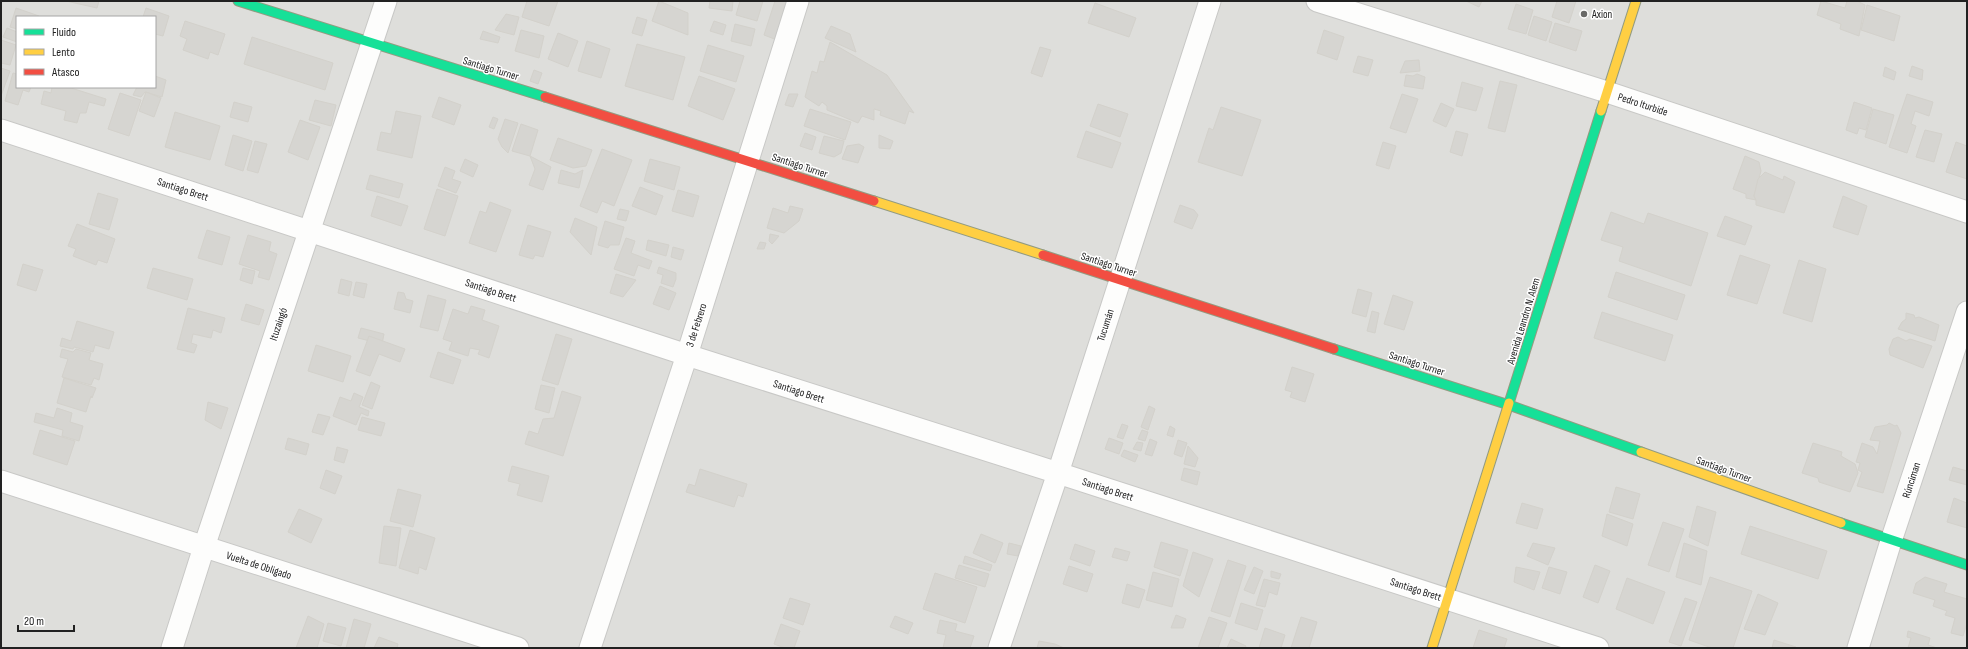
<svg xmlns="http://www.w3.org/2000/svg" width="1968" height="649" font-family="'Sofia Sans Condensed',sans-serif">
  <rect width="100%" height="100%" fill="#efefea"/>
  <!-- residential -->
  <path fill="#dededb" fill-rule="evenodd" d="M1,1H1967V648H1ZM17,17H155V87H17Z"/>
  <!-- building -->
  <g fill="#d6d5d1" stroke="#d3d1cb">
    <path d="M66,1H99L97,8Z"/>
    <path d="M527,1H558L549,26L522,17Z"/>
    <path d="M659,1L688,13V35L652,21Z"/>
    <path d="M710,1H733L732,11L709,8Z"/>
    <path d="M740,1H763L757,21L736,15Z"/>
    <path d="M775,1H789L777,40L764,35Z"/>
    <path d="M1466,1H1482L1479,7Z"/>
    <path d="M1557,1H1576L1569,23L1552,17Z"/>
    <path d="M1821,1L1845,8L1847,1H1857L1865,5L1859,36L1840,29L1841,24L1817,15Z"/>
    <path d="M1095,3L1136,18L1129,37L1088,23Z"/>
    <path d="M1516,4L1533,10L1526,34L1508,29Z"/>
    <path d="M1867,5L1900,16L1894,41L1861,30Z"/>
    <path d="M16,8L39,16V17H17V29L10,27Z"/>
    <path d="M146,8L169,16L163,36L155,34V17H143Z"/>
    <path d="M506,14L519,17L514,35L495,30Z"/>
    <path d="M1534,16L1552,22L1546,41L1528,35Z"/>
    <path d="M637,17L647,20L642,36L632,33Z"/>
    <path d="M185,21L225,34L218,55L210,52L208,59L183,50L187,39L180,36Z"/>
    <path d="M714,21L726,25L723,35L710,31Z"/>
    <path d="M1555,23L1582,31L1576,51L1549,42Z"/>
    <path d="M735,24L755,29L751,46L731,41Z"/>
    <path d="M831,26L850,34L856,52L825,38Z"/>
    <path d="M7,28L17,32V42L3,37Z"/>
    <path d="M521,30L544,36L539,58L515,51Z"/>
    <path d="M1324,30L1344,37L1337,60L1317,53Z"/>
    <path d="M483,31L500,37L498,43L480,39Z"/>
    <path d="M558,33L578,41L568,67L548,59Z"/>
    <path d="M252,37L333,63L325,90L244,64Z"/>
    <path d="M1,40L16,45L10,65L1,63Z"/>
    <path d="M587,41L610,49L601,78L578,71Z"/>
    <path d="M830,42L887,75L914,113L909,111L905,124L880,115L881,111L874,109V120L862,116L858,123L827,110V106L822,102L819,106L805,97L812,71L817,73L820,61L824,62Z"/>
    <path d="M637,44L685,57L673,100L625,86Z"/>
    <path d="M708,45L744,56L736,82L700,71Z"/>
    <path d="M1040,47L1051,50L1042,77L1031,73Z"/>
    <path d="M1358,56L1373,60L1368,76L1353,72Z"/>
    <path d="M1419,60L1420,71L1400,73L1405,61Z"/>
    <path d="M1912,66L1923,70L1922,80L1909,76Z"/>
    <path d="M1885,67L1896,72L1894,80L1883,76Z"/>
    <path d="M1,68L10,71L1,96Z"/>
    <path d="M534,70L542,73L538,84L530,81Z"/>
    <path d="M13,73L17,74V87H31L29,92L23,90L18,105L5,101Z"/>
    <path d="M1417,74L1425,77L1423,89L1404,86L1406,75L1413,76Z"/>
    <path d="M155,76L166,80L162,97L145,92L141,97L133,95L137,87H155Z"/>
    <path d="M699,76L735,89L723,120L688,106Z"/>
    <path d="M1500,81L1517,85L1505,132L1488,128Z"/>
    <path d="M1462,82L1483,88L1476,111L1456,106Z"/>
    <path d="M52,87H68L106,99L104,106L89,102L86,113H80L77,123L64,120L66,111L41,104L44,91L51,93Z"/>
    <path d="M146,92L161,98L154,117L139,111Z"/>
    <path d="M120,93L141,100L129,136L108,129Z"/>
    <path d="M789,94H798L793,107L785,105Z"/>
    <path d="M1402,94L1418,99L1406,133L1390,128Z"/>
    <path d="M1907,94L1933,102L1929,116L1915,111L1911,124L1916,126L1907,153L1889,147Z"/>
    <path d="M439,97L461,105L454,125L432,117Z"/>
    <path d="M315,100L336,105L331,126L309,120Z"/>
    <path d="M234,102L252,107L248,122L230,117Z"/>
    <path d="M1854,102L1872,108L1866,130L1859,128L1857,134L1846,130Z"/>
    <path d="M1441,103L1454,109L1446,127L1433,121Z"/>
    <path d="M1098,104L1128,114L1120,137L1090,126Z"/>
    <path d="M1221,107L1261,120L1242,176L1198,162L1209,128L1213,130Z"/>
    <path d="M810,109L851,122L845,140L804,126Z"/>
    <path d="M1873,109L1894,115L1886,144L1865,137Z"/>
    <path d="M396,111L421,116L412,158L377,150L381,132L391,134Z"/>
    <path d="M175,112L220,126L210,160L165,147Z"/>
    <path d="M493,117L498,119L494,129L489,127Z"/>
    <path d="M505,119L518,123L508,153L502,147L498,139Z"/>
    <path d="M300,120L320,127L308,160L288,152Z"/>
    <path d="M521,124L538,130L530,156L512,151Z"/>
    <path d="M1925,130L1942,134L1934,162L1916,157Z"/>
    <path d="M1086,131L1121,143L1112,168L1077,157Z"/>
    <path d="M1456,131L1468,134L1462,156L1450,152Z"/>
    <path d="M805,133L816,137L812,150L800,146Z"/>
    <path d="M233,135L252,141L243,171L225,165Z"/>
    <path d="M879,135L893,141L890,149L879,148Z"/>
    <path d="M824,136L844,141L841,153L834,157L819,153Z"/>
    <path d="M558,138L592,150L586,166L573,168L550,160Z"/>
    <path d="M255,141L267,144L258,173L247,170Z"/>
    <path d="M1383,142L1396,146L1389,169L1376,165Z"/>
    <path d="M1956,142L1967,146V179L1946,172Z"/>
    <path d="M859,144L864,147L858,163L842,159L847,146Z"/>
    <path d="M602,149L632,160L614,206L602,201L597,213L580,206Z"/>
    <path d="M530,156L551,167L543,190L529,185L535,169Z"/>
    <path d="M1745,156L1759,162L1761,171L1754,196L1756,200L1746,198V194L1733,189Z"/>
    <path d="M465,159L478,165L473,177L460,171Z"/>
    <path d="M650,159L680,167L674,190L644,181Z"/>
    <path d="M445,167L455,171L452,179L461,182L456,193L438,186Z"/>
    <path d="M561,170L575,174L583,170L579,188L558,183Z"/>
    <path d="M1765,172L1783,180L1784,176L1795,182L1784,213L1756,205V200L1754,196L1758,179Z"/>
    <path d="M370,175L403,184L399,198L366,189Z"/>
    <path d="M640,187L663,196L656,215L632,206Z"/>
    <path d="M437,189L458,196L445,236L424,229Z"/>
    <path d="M678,190L699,196L693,217L672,211Z"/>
    <path d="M98,193L118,199L109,230L89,224Z"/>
    <path d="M377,196L408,206L401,226L371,216Z"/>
    <path d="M1843,196L1867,206L1858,235L1833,227Z"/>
    <path d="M490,202L511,210L496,252L469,243L480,211L486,213Z"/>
    <path d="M1180,205L1194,210L1198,215L1192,229L1174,222Z"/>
    <path d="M790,206L803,209L799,221L784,233L767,228L773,208L788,213Z"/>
    <path d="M620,209L629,211L626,221L617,219Z"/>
    <path d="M1611,212L1644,224L1648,213L1708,233L1691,286L1619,261L1623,247L1601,240Z"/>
    <path d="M1725,216L1752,226L1745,245L1717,236Z"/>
    <path d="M575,218L597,227L591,255L570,232Z"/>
    <path d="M605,221L624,227L619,245H610L608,248L598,245Z"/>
    <path d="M77,224L115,239L107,263L98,260L96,265L73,256L76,249L68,246Z"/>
    <path d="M528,225L551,232L543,257L535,255L533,259L519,255Z"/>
    <path d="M207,230L230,237L222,265L198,258Z"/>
    <path d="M770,234L779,236L772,244L769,241Z"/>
    <path d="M248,235L271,242L269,251L277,254L269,280L258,277L260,271L239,264Z"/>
    <path d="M626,238L635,241L631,253L652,261L649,269L638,265L634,276L614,269Z"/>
    <path d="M648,240L669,245L666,256L646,250Z"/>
    <path d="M760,242L766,243L764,249H757Z"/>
    <path d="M673,247L684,250L681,260L671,257Z"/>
    <path d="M1740,255L1770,265L1757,304L1727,295Z"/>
    <path d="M1799,260L1826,269L1812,322L1783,313Z"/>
    <path d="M23,264L43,270L36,291L17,285Z"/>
    <path d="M659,267L676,273V279L673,287L661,283L663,275L657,273Z"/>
    <path d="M153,268L193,279L187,300L147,288Z"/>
    <path d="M243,268L255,271L252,284L240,280Z"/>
    <path d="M1616,272L1685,295L1677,320L1608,297Z"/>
    <path d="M616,274L636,280L623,297L610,293Z"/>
    <path d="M341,279L352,282L349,296L338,293Z"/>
    <path d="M356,282L367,284L364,298L353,295Z"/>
    <path d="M660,286L676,293L669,310L653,304Z"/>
    <path d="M1358,289L1372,293L1366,317L1352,313Z"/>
    <path d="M398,292L404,293L406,299L413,301L410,313L394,309Z"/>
    <path d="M428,295L446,300L438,331L420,327Z"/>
    <path d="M1393,295L1413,302L1404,330L1384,324Z"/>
    <path d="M246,304L264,310L259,325L241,320Z"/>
    <path d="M471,306L485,310L482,320L499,326L489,358L478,354L480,350L470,348L468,356L449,350L452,342L443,339L453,309L468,314Z"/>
    <path d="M188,308L225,318L221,333L213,330L211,338L193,334L191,343L197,345L194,353L177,349Z"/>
    <path d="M1372,311L1379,313L1375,333L1367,331Z"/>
    <path d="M1602,312L1673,335L1665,361L1594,338Z"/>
    <path d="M1906,313L1914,315L1915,318L1919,317L1939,325L1935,341L1898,329L1902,322L1906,319Z"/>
    <path d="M77,321L114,332L109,349L95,345L93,352L74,347L73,349L60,346L62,338L71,341Z"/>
    <path d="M361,328L384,334L382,344L358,338Z"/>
    <path d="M556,334L572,339L558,385L542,380Z"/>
    <path d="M369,336L405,349L400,362L379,354L370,376L356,371Z"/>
    <path d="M1898,337L1906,341L1910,339L1932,346L1923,368L1890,355L1889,349L1893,339Z"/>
    <path d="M316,345L351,356L343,382L308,371Z"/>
    <path d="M62,349L73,352L76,349L91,353L89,360L103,364L99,380L94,378L91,385L62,377L68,359L60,357Z"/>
    <path d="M438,352L461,360L453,384L430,377Z"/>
    <path d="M1292,367L1314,374L1305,402L1290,397L1292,392L1285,390Z"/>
    <path d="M64,378L96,388L92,398L91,396L86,412L57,403Z"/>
    <path d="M371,382L380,386L372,409L362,405Z"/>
    <path d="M541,385L555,388L549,413L535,409Z"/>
    <path d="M562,391L581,397L563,456L525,444L529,431L538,434L543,419L554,418Z"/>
    <path d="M354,393L363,397L359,407L369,411L368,416L361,413L356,425L333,416L340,397L351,401Z"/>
    <path d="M208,402L228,408L221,429L205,420Z"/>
    <path d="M1149,406L1155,409L1148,430L1141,427Z"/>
    <path d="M57,408L72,413L70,422L83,426L79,441L62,436L63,430L34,422L36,413L54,418Z"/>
    <path d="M318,414L330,417L323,435L312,432Z"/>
    <path d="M362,417L385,423L381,436L358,430Z"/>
    <path d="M1889,423L1895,426L1897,425L1901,433L1883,493L1857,486L1862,472L1858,470L1860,463L1856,462L1862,443L1873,447L1877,454L1880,441L1870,440L1875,427L1887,425Z"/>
    <path d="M1122,424L1128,426L1123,439L1117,437Z"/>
    <path d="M1170,426L1175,429L1173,437L1167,435Z"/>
    <path d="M40,430L75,441L67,465L33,454Z"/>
    <path d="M1142,430L1148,432L1145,441L1138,439Z"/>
    <path d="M288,438L309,444L306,455L285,449Z"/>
    <path d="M1109,438L1123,443L1119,454L1105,449Z"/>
    <path d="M1150,439L1157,442L1152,456L1145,454Z"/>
    <path d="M1178,440L1187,443L1182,457L1174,454Z"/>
    <path d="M1137,442L1143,443L1141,451L1133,449Z"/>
    <path d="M1813,443L1842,452L1841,456L1855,464L1858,473L1850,492L1819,482L1818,478L1802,473Z"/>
    <path d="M1188,446L1198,458L1195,467L1184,464Z"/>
    <path d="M337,447L348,450L344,463L334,460Z"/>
    <path d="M1124,450L1138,455L1135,462L1121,456Z"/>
    <path d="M512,466L549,476L542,502L517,495L520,484L508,481Z"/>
    <path d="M1953,467L1967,471V485L1949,480Z"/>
    <path d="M1184,468L1200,472L1197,485L1181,480Z"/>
    <path d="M700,469L747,484L743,497L738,495L734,507L686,492L689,484L695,486Z"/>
    <path d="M326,470L342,476L335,494L320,488Z"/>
    <path d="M1616,487L1640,494L1633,519L1609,512Z"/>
    <path d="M398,489L421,495L413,527L390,521Z"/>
    <path d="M1954,498L1967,503L1965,513L1967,514V528L1947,522Z"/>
    <path d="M1522,503L1543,509L1537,529L1516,523Z"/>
    <path d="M1697,506L1716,512L1708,546L1689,537Z"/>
    <path d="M299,509L322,519L311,543L288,532Z"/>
    <path d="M1607,514L1633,524L1627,546L1602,536Z"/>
    <path d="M1663,522L1684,529L1669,572L1648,565Z"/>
    <path d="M384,526L401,528L396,566L379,563Z"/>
    <path d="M1750,526L1827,551L1818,579L1741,554Z"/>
    <path d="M410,530L435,538L426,570L419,567L418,574L399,568Z"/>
    <path d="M981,534L1003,543L995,563L973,553Z"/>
    <path d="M1161,542L1188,550L1180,576L1154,567Z"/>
    <path d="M1009,543L1021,546L1018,556L1007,554Z"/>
    <path d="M1533,543L1555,548L1548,565L1527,556Z"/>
    <path d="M1684,543L1707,551L1701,585L1676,577Z"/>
    <path d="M1075,544L1095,551L1090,566L1070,559Z"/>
    <path d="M1115,548L1130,552L1127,561L1112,557Z"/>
    <path d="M1193,552L1213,559L1199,597L1183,586Z"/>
    <path d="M965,556L992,565L990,571L963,563Z"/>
    <path d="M1228,560L1246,566L1230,617L1211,611Z"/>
    <path d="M959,565L989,574L985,587L955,578Z"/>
    <path d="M1595,565L1610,571L1598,603L1583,597Z"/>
    <path d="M1069,566L1093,574L1087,592L1063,584Z"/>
    <path d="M1254,567L1263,571L1254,594L1244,590Z"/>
    <path d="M1516,567L1540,572L1534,590L1514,582Z"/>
    <path d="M1549,567L1567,572L1560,594L1542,588Z"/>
    <path d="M1271,571L1281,574L1279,579L1271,577Z"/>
    <path d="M1153,572L1179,579L1172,607L1146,600Z"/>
    <path d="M935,573L977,587L965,623L923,609Z"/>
    <path d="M1710,577L1752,591L1733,648H1712L1689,640Z"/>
    <path d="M1925,577L1947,584L1944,592L1967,599V623L1963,636L1951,633L1955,618L1945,615L1947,611L1933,606L1935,600L1913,593L1916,583Z"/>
    <path d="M1627,578L1665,592L1653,624L1616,609Z"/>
    <path d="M1264,579L1280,583L1277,595L1269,592L1265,607L1256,605Z"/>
    <path d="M1127,584L1145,590L1139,608L1122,603Z"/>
    <path d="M1758,594L1778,603L1765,635L1744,629Z"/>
    <path d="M790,598L810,604L803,625L783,618Z"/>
    <path d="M1685,598L1697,602L1681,646L1669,642Z"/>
    <path d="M1241,603L1263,610L1257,630L1235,623Z"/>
    <path d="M1176,615L1186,619L1183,628H1171Z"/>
    <path d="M308,616L324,624L317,648H296Z"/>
    <path d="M895,616L913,623L908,634L890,627Z"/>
    <path d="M1209,617L1227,623L1218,648H1198Z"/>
    <path d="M1301,617L1317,622L1309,648H1291Z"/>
    <path d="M354,619L371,624L364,648H346Z"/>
    <path d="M940,620L957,624L955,631L974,636L970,648H943L946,635L937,633Z"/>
    <path d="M328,623L346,628L341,646L323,641Z"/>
    <path d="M781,624L800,631L794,648H785L774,644Z"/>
    <path d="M1265,628L1285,635L1281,648H1259Z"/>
    <path d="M1479,630L1507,639L1504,648H1473Z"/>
    <path d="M1908,631L1930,638L1928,645L1937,648H1908L1911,638L1907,637Z"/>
    <path d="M379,637L398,644L397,648H374Z"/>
    <path d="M1231,639L1246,646L1245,648H1227Z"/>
    <path d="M1774,640L1796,647V648H1772Z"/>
    <path d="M1039,641L1055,644L1064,648H1037Z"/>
  </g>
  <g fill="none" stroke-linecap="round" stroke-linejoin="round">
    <!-- street casing -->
    <g stroke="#c8c8c6" stroke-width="23">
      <g id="street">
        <path d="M1317,1L1607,92L1967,212"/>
        <path d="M1,130L687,355L1058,473L1598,648"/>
        <path d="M1,481L518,648"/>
        <path d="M172,648L204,547L386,1"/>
        <path d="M590,648L687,355L798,1"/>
        <path d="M999,648L1058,473L1210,1"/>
        <path d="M1858,648L1891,541L1967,312"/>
      </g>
    </g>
    <!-- fast casing -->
    <g stroke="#939b80" stroke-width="11">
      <g id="fast">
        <path d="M238,1L545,97"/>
        <path d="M1334,349L1509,405L1641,452"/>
        <path d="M1509,403L1601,111"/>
        <path d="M1841,523L1967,565"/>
      </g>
    </g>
    <!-- slow casing -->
    <g stroke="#939b80" stroke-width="11">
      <g id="slow">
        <path d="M1601,111L1636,1"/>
        <path d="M874,201L1043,255"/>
        <path d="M1641,452L1841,523"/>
        <path d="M1432,648L1509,403"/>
      </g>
    </g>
    <!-- jam casing -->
    <g stroke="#939b80" stroke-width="11">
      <g id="jam">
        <path d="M545,97L874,201"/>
        <path d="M1043,255L1334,349"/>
      </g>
    </g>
    <!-- street -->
    <use href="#street" stroke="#fdfdfc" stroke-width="21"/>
    <!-- fast -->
    <use href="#fast" stroke="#16e098" stroke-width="9"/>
    <!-- slow -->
    <use href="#slow" stroke="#ffcf43" stroke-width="9"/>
    <!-- jam -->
    <use href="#jam" stroke="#f24e42" stroke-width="9"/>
  </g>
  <!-- markers -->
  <circle fill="#696967" stroke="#fff" stroke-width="1.5" cx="1584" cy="14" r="4"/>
  <g text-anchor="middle" stroke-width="3" stroke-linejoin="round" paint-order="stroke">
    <!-- poi labels -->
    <g font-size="11" fill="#212121" stroke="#fff" text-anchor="start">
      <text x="1592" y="18">Axion</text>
    </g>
    <!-- street labels -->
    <g font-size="11" fill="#212121" stroke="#fff">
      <text transform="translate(491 68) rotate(17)" y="4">Santiago Turner</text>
      <text transform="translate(1643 104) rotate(18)" y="4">Pedro Iturbide</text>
      <text transform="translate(800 165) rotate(18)" y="4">Santiago Turner</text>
      <text transform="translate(183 189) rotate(18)" y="4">Santiago Brett</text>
      <text transform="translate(1109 264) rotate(18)" y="4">Santiago Turner</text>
      <text transform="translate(491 290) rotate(18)" y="4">Santiago Brett</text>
      <text transform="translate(1523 321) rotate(-73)" y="4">Avenida Leandro N. Alem</text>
      <text transform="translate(278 324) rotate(-71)" y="4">Ituzaingó</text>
      <text transform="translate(696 325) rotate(-72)" y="4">3 de Febrero</text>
      <text transform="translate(1105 325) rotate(-72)" y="4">Tucumán</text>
      <text transform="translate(1417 363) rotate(18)" y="4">Santiago Turner</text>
      <text transform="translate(799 391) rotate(18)" y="4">Santiago Brett</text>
      <text transform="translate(1724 469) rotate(20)" y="4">Santiago Turner</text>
      <text transform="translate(1911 480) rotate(-72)" y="4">Rúnciman</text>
      <text transform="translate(1108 489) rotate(18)" y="4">Santiago Brett</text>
      <text transform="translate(259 565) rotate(18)" y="4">Vuelta de Obligado</text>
      <text transform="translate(1416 589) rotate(18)" y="4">Santiago Brett</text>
    </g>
  </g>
  <!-- border -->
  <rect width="1968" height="649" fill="none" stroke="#212121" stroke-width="4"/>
  <!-- legend -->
  <rect x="16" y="16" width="140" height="72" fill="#ffffff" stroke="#a6a6a6"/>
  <rect x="24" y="29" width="20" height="6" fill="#16e098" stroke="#a6a6a6"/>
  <text x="52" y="36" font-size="12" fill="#212121">Fluido</text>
  <rect x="24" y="49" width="20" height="6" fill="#ffcf43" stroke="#a6a6a6"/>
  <text x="52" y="56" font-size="12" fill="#212121">Lento</text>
  <rect x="24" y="69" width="20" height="6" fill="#f24e42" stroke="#a6a6a6"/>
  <text x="52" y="76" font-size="12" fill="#212121">Atasco</text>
  <!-- scale -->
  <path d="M18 625v6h56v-6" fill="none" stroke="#212121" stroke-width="2"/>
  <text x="24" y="625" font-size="12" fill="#212121" stroke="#ffffff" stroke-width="3" paint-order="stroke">20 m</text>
</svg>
